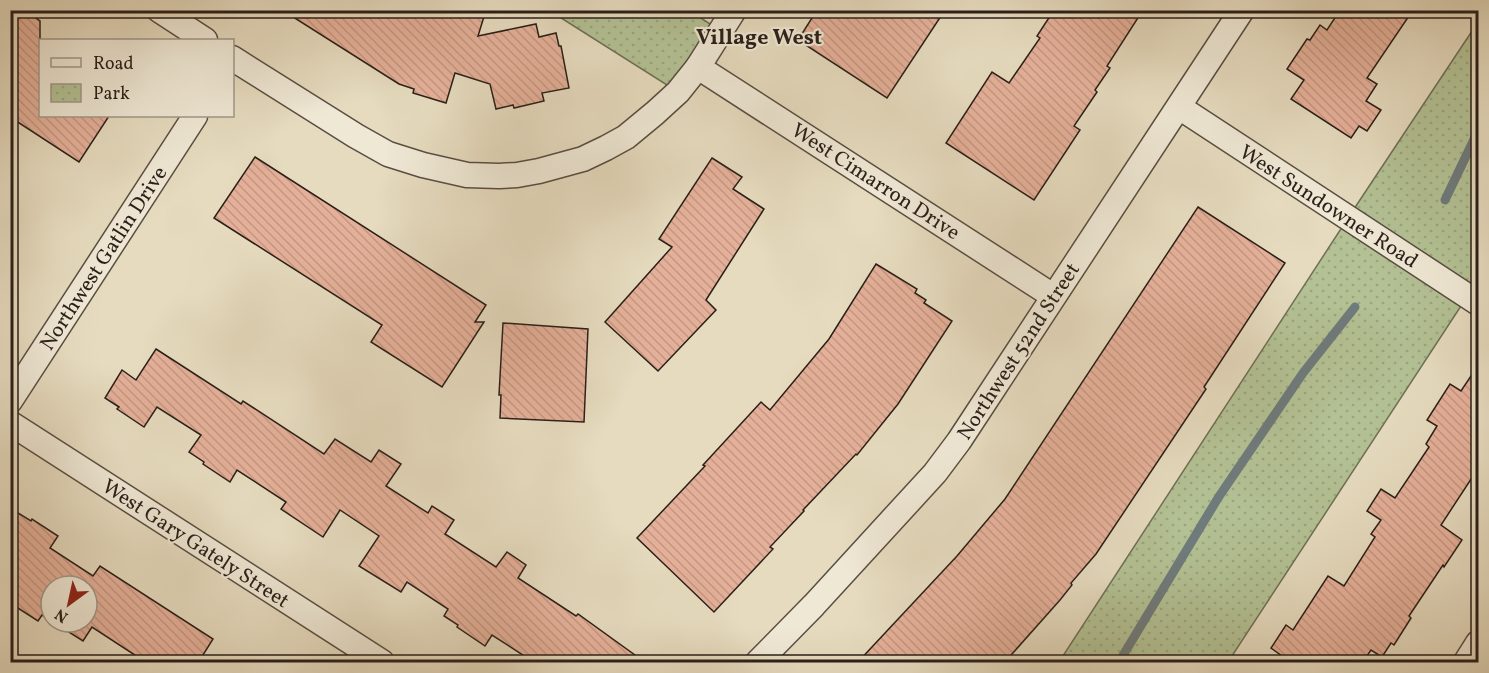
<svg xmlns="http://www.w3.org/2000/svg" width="1489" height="673" font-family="Vollkorn,serif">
  <defs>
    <pattern id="park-dots" width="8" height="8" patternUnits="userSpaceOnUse" patternTransform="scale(1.5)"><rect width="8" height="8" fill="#b3c194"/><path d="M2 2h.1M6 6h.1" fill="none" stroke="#9aa57f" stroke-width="1.8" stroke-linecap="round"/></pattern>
    <pattern id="building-back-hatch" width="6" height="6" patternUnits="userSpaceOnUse" patternTransform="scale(1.5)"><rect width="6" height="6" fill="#e5b099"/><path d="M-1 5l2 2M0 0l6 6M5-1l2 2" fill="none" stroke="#c59783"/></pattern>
  </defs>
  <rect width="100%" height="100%" fill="#e6dbbf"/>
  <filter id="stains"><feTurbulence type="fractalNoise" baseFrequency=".00333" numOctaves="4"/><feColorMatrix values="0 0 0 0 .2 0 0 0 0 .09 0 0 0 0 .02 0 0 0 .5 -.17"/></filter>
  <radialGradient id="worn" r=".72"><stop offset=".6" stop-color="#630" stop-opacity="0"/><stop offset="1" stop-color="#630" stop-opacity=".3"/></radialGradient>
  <!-- park -->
  <g fill="url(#park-dots)" stroke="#6e7056" stroke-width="1.5">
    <path d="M550,11H690L721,31L678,92Z"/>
    <path d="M1478,22V280L1228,662H1059L1348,218Z"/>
  </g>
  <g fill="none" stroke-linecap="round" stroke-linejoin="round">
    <!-- stream -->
    <g stroke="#6f7b7c" stroke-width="9">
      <path d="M1445,200L1478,131"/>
      <path d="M1119,662L1218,498L1303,373L1355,307"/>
    </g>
  </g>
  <!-- building -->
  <g fill="url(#building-back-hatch)" stroke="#2a1f19" stroke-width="1.5">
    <path d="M10,10H24L40,21V116H109L79,162L10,117Z"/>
    <path d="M282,10H486L478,36L536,24L539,37L556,33L559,46H561L569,88L542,93L544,101L514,108L513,105L496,109L490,84L455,73L446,103L413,93L414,89L399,84Z"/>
    <path d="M817,10H945L887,98L798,40Z"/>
    <path d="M1054,10H1143L1107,66L1110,68L1095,90L1097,92L1074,126L1080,130L1034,200L946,143L992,72L1009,83L1040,38L1037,36Z"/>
    <path d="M1340,10H1413L1367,78L1377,84L1366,101L1381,110L1367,131L1359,126L1351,138L1291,99L1304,80L1287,69L1307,39L1310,40L1320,25L1327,30Z"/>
    <path d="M255,157L486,305L475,322H484L442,387L371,342L382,325L214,218Z"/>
    <path d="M712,158L742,177L733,189L764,209L706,300L716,310L658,371L605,322L672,247L659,239Z"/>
    <path d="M1198,207L1285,263L1204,387L1206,389L1096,554L1071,583L1072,585L1060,600L1004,663H857L957,556L1005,499Z"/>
    <path d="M876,264L917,289L915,293L926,300L924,303L952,321L898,404L857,455L856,454L803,510L804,511L770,547L773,549L714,612L637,538L705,466L703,465L761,402L770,410L829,339Z"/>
    <path d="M503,323L588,329L584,422L500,418L501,395H499Z"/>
    <path d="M156,349L241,404L243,401L324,454L335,439L371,462L379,450L401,464L386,486L428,513L432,506L454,520L445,534L496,567L507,552L526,565L518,578L576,616L578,614L646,663H535L492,635L485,646L457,627L458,625L444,616L448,609L407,582L401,592L359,566L379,536L340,510L323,537L281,509L286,502L237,470L230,482L203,464L204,462L189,452L201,435L157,407L144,427L117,409L119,407L105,398L122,370L136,380Z"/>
    <path d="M1479,364V467L1441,525L1462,540L1444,567L1443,565L1409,616L1411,618L1394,645L1391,643L1382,657L1371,650L1362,663H1292L1271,648L1286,625L1293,630L1328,576L1344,586L1375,537L1371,534L1381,520L1367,511L1381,489L1395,498L1429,447L1426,444L1437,426L1427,420L1450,384L1461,391Z"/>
    <path d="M10,508L31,521L32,519L58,536L50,548L93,576L100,566L213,639L198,663H147L92,627L83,641L53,622H87V586H51V620L42,615L38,621L10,603Z"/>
  </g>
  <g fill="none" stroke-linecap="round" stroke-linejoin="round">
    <!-- street casing -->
    <g stroke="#594e42" stroke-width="27">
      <g id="street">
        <path d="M159,10L205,40"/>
        <path d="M232,58L356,136L388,154L423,165L467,175L499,176L517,175L539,171L583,159L606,148L626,137L655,113L678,92L698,67L734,10"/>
        <path d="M698,67L1053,296"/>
        <path d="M1179,107L1478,303"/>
        <path d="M10,401L195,116"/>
        <path d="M10,423L382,662"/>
        <path d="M758,662L814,605L935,473L959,441L1242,10"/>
        <path d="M1466,662L1478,643"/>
      </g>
    </g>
    <!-- street -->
    <use href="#street" stroke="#efe8d5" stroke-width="24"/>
  </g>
  <g text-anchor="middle" stroke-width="4.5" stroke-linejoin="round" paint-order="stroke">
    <!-- street labels -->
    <g font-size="21" fill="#2a1f19" stroke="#efe8d5">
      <text transform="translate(876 181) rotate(33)" y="7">West Cimarron Drive</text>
      <text transform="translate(1329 206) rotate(33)" y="7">West Sundowner Road</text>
      <text transform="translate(103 258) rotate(-57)" y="7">Northwest Gatlin Drive</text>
      <text transform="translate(1018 351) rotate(-57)" y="7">Northwest 52nd Street</text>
      <text transform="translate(196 543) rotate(33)" y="7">West Gary Gately Street</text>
    </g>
    <!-- neighbourhood labels -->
    <g font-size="22" font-weight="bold" fill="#2a1f19" stroke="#efe8d5">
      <text x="759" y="44">Village West</text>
    </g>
  </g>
  <!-- margin -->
  <rect width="1489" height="673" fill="none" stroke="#e6dbbf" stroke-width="36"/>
  <rect x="12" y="12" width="1465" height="649" fill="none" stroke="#2a1f19" stroke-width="3"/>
  <rect x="18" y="18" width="1453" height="637" fill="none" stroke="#2a1f19" stroke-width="1.5"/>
  <!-- legend -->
  <rect x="39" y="39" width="195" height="78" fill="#efe8d5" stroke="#a0988a" stroke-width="1.5"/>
  <rect x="51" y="58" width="30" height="9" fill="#efe8d5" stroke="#a0988a" stroke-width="1.5"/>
  <text x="93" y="69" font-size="18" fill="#2a1f19">Road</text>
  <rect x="51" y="84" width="30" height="18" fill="url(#park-dots)" stroke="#a0988a" stroke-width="1.5"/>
  <text x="93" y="99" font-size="18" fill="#2a1f19">Park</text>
  <!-- north arrow -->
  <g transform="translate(69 604) rotate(213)"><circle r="28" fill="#efe8d5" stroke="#a0988a" stroke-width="1.5"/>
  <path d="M0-4.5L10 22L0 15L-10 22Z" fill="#8f2418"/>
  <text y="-9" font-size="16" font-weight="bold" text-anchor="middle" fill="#2a1f19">N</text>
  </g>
  <rect width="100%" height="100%" filter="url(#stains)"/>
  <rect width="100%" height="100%" fill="url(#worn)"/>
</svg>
